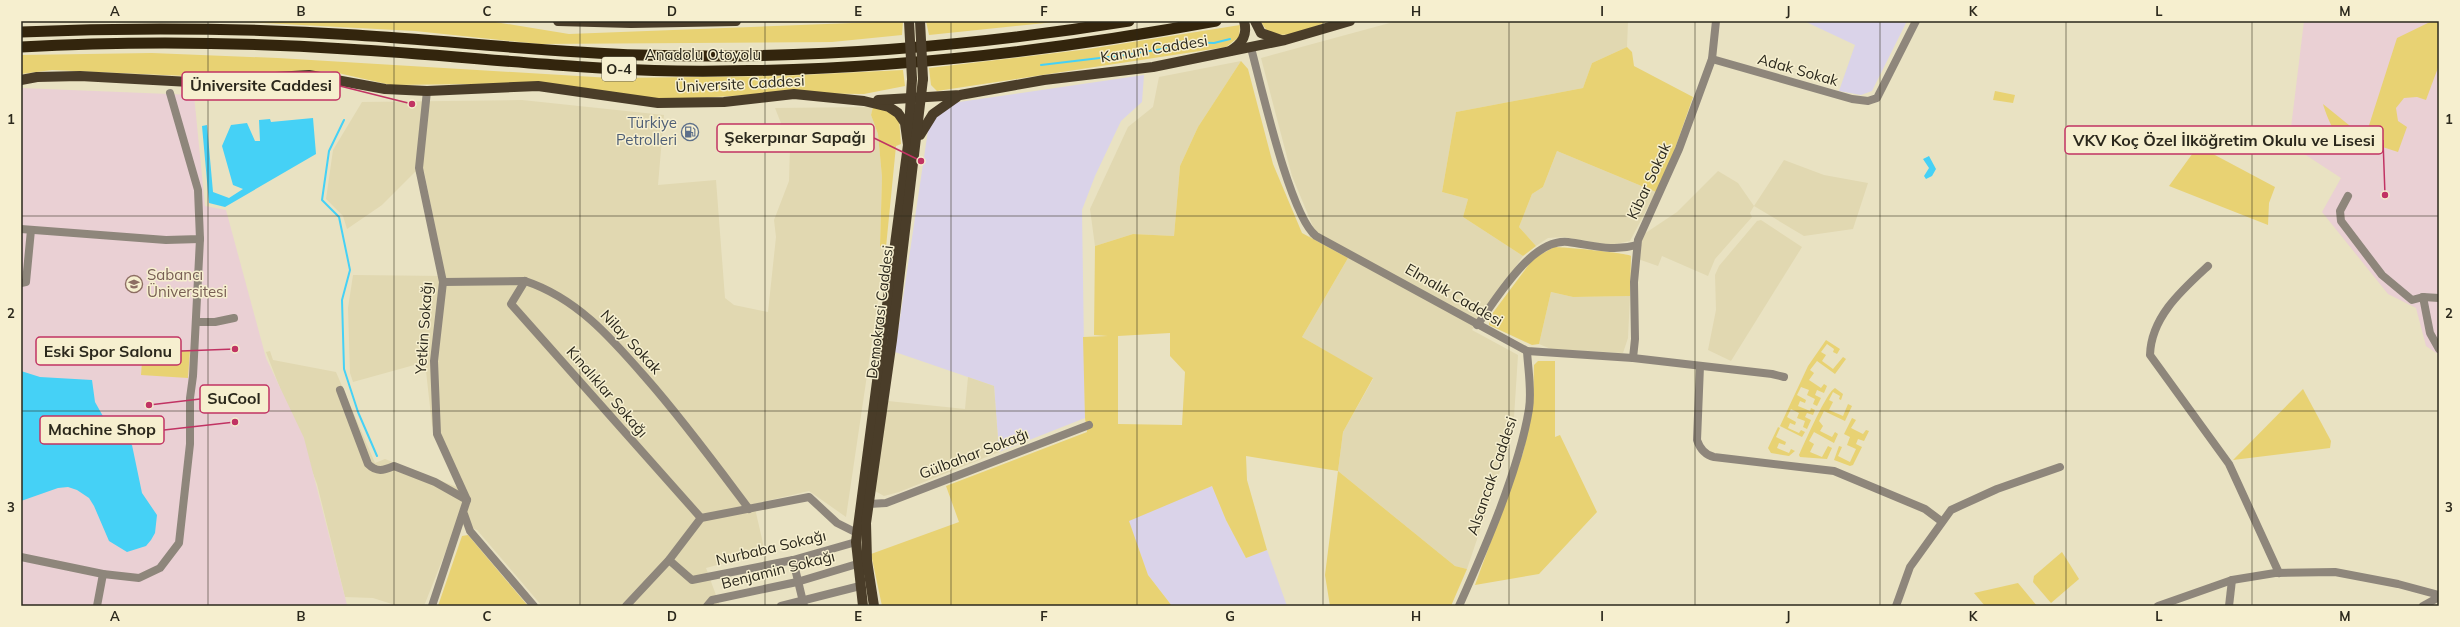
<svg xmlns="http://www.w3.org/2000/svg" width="2460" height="627" font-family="Mulish,sans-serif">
  <rect width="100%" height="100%" fill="#e9e2c2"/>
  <!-- commercial -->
  <g fill="#dad3e9">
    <path d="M1804,21H1907L1872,91L1861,95L1839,91L1855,45Z"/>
    <path d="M1144,75L1142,102L1121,121L1095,176L1082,210L1085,418L999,452L994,386L895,352L930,117L952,103Z"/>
    <path d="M1212,486L1226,520L1246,558L1267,550L1287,606H1172L1148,575L1128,520Z"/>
  </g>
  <!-- built -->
  <g fill="#e1d8b1">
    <path d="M1397,21H1628L1627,47L1592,63L1583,88L1456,112L1442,192L1468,199L1463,217L1523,256L1472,330L1518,355L1513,433L1467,569L1455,566L1338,471L1343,432L1373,379L1302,337L1348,258L1309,237L1314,229L1292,176L1261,58Z"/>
    <path d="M1241,61L1198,127L1180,166L1174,236L1133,234L1095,246L1090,209L1128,127L1153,107L1159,77Z"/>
    <path d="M522,100L664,115L658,185L716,180L725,298L734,305L768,312L776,237L774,220L789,181L790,146L775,108L873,107L871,115L878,134L882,177L880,246L886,247L846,517L809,491L754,504L765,552L706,568L720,606H542L477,530L457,523L424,606H398L373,598L345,597L317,484L266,352L270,351L273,360L336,372L375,463L385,459L457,487L432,425L425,362L353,382L350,373L348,308L353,275L445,276L424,171L415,172L382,205L347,229L343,216L326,199L333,150L362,102Z"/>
    <path d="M1557,151L1656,192L1630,241L1610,245L1564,237L1548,238L1536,246L1519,227L1532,194L1543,187Z"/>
    <path d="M1784,160L1824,175L1868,183L1853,229L1804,236L1754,206L1750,213L1752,217L1715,259L1708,276L1662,256L1658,266L1638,259L1639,247L1644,234L1677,212L1718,171L1738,183L1754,206Z"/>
    <path d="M1761,220L1802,247L1731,361L1708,350L1716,310L1715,275L1719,266L1757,221Z"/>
    <path d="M1551,292L1573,297L1630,296L1628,338L1623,353L1551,349L1539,344Z"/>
    <path d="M968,377L994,386L999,452L899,492L884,496L875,491L888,401L965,409Z"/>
  </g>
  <!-- education -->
  <g fill="#ead0d4">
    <path d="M2304,21H2439V355L2426,346L2416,308L2388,294L2322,212L2341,178L2289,144Z"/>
    <path d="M21,88L194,95L205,206L226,210L266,358L304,438L347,605L363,606H21Z"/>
  </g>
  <!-- green -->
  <g fill="#e8d273" fill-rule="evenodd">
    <path d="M223,21H489L569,34L903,21L902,35L832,42L540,44L415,31Z"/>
    <path d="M926,21H1065L929,35Z"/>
    <path d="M1260,21H1330C1314,26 1291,38 1274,34C1267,33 1264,26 1260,21Z"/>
    <path d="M2432,21H2439V65L2426,100L2417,97L2404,98L2396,108L2398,121L2407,127L2398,152L2364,141L2397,38Z"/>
    <path d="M1240,25L1239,37L1226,47L937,91L931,85L929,68L1089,49Z"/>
    <path d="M1627,47L1632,52L1634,66L1693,97L1671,160L1656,192L1557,151L1543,187L1532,194L1519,227L1536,246L1523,256L1463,217L1468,199L1442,192L1456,112L1583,88L1592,63Z"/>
    <path d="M152,53L278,58L611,78L781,76L903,70L905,86L864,94L779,93L664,100L541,83L391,85L329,71H310L209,77L52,70L21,74V55Z"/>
    <path d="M1241,61L1248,69L1273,164L1302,233L1348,258L1302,337L1373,378L1343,432L1338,471L1455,566L1467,569L1451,606H1330L1325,575L1338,471L1246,456L1247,480L1267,550L1246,558L1226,520L1212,486L1129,521L1148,575L1172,606H882L871,554L959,522L946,486L1087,432L1085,418L1083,337L1108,336L1094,335L1095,246L1133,234L1174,236L1180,166L1198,127ZM1170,333V356L1185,372L1182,425L1118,424V336Z"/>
    <path d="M1995,91L2015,95L2013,103L1993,100Z"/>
    <path d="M2323,104L2355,130L2351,145C2338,146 2326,115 2323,104Z"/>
    <path d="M873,107L882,108L899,119L901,144L896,146L886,247L880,246L882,177L878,134L871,115Z"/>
    <path d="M2198,146L2275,187L2269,203L2268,225L2169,186Z"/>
    <path d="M1554,247C1563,247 1628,253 1631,256L1630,296L1573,297L1551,292L1539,344L1532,345L1489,325V318L1533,259Z"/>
    <path d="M1826,340L1840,349L1837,354L1833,352L1834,349L1827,344L1821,352L1826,355L1822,361L1833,369L1843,357L1846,359L1835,374L1817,361L1810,370L1814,373L1809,380L1821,388L1824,384L1827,386L1824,393L1817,390L1815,395L1821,398L1817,406L1813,404L1815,399L1807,395L1809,390L1801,387L1797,395L1806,400L1805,403L1800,401L1798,406L1810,411L1811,408L1815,410L1813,415L1807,413L1805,417L1811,420L1807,429L1803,427L1805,421L1797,418L1799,413L1791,409L1787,417L1796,422L1795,425L1790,423L1788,428L1799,433L1801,430L1805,432L1802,437L1780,426L1808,366Z"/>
    <path d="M143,348L190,351L188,378L141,375Z"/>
    <path d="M1538,361H1555V437L1560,435L1597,512L1539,574L1475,585L1523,453L1533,407L1534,365Z"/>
    <path d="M1835,388L1843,394L1841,400L1839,399L1840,396L1833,392L1829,400L1833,402L1829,410L1843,416L1848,404L1852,406L1845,421L1824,411L1819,421L1823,426L1820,431L1832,437L1835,432L1838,434L1834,443L1814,432L1809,441L1814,444L1810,452L1822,457L1828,446L1832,448L1827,459L1800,457L1799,455C1804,444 1827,391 1835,388Z"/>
    <path d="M2303,389L2331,441L2330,448L2233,460Z"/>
    <path d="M1852,418L1856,420L1851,428L1863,434L1866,430L1869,431L1864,441L1858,439L1856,444L1862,447L1853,465L1850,466L1834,460L1839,446L1842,447L1838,456L1850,462L1856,449L1847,445L1850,437L1844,434Z"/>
    <path d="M1778,427L1780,428L1776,437L1786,442L1785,445L1779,443L1777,448L1789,453L1791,449L1795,451L1789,456L1771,453L1768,448Z"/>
    <path d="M468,535L528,606H438L462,536Z"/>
    <path d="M2062,552L2079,579L2051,603L2033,582L2034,576Z"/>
    <path d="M2018,583L2037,606H1985L1974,593Z"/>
  </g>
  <!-- water -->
  <g fill="#45d1f6">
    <path d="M313,118L316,154L225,207L209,203L202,126L207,125L213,192L229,198L243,189L233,185L222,146L231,125L247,123L255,141H260L259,120L270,119L271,122Z"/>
    <path d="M1929,156L1936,169L1932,176L1926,179L1924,176L1929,168L1923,159Z"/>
    <path d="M21,371L40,377L92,380L95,402L104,418L132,445L142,493L157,515L155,533L151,540L146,546L127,552L109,541L94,506L89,498L77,490L68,487L58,488L21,501Z"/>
  </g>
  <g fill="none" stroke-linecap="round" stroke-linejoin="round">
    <!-- stream -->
    <g stroke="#45d1f6" stroke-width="2">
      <path d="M1041,65L1125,55L1162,49L1181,42L1214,43L1230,39"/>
      <path d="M344,120L329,151L322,200L339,217L350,270L342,300L344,369L358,412L377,456"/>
    </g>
    <!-- minor -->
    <g stroke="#8e867b" stroke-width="8">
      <path d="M1251,48C1261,85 1290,216 1316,236L1527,351L1633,358L1772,374L1784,377"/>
      <path d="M1712,59L1852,99L1868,101L1877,98L1916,21"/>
      <path d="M427,91L419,168L443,282L434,361L437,434L467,500L432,606"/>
      <path d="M2348,196L2340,211L2341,221L2382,275L2412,300L2423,297L2439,298"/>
      <path d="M21,229L166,240L200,239L198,190L170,93"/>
      <path d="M2208,266C2182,290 2151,317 2150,355L2229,464L2279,573"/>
      <path d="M525,281L511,304L701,518"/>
      <path d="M443,282L525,281C577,298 612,339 646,378C683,420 716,465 749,509"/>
      <path d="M21,283L26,282L31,230"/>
      <path d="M2423,297L2430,333L2439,349"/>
      <path d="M196,322H215L234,318"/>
      <path d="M1477,325C1497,299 1531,238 1568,242C1592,245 1612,252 1637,245"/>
      <path d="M1633,358L1635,339L1634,282L1638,240L1679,149L1712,59L1716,21"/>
      <path d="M1700,366L1697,440C1700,449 1705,455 1714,457L1834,471L1925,509L1941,521"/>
      <path d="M340,390L368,464C377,473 384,470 394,466L435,482L467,500"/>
      <path d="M869,504L886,503L1089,425"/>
      <path d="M464,514L470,531L534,606"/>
      <path d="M21,557L103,574L139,578L160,568L179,543L190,444V398L193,376L200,239"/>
      <path d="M669,560L692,580L793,560L856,542"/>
      <path d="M793,560L804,606"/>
      <path d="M97,606L103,574"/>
      <path d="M626,606L669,560L701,518L809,497L837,523L857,533"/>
      <path d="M707,606L712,600L797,582L857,564"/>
      <path d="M781,606L860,586"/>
      <path d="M1459,606C1485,548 1519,470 1529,409C1532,391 1528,369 1527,351"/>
      <path d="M1896,606L1910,567L1951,510L1997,489L2060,467"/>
      <path d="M2158,606L2232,580L2275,573L2335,572L2398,584L2439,595"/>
      <path d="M2229,606L2232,580"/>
      <path d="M2423,606L2439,597"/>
    </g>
    <!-- major -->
    <g stroke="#4a3d29" stroke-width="10">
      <path d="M558,21L631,23L736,21"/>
      <path d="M1255,21L1261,33L1281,40"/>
      <path d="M1230,51C1242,44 1248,35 1244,21"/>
      <path d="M21,80L37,77L80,76L190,82L309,75L385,89L427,91L538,86L658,103L724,102L794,94L864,101L889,107L898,113L905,123L908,145"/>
      <path d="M878,100L960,95L1044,80L1153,67L1285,40L1350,21"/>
      <path d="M920,135L933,114L957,97"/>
      <path d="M863,606L856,542L908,145L912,79"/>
      <path d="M874,606L867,561L866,523L892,340L923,79"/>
    </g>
    <!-- highway -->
    <g stroke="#33250d" stroke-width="11">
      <path d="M21,32C133,27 244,28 356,35C450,41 545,52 640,55C803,60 968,47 1129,21"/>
      <path d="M21,47C129,41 238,42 346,49C456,55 566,69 677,71C858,73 1038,54 1216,21"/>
    </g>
    <!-- major-bridge -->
    <g stroke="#4a3d29" stroke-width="10">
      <path d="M909,21L912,79"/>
      <path d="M920,21L923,79"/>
    </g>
  </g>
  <!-- grid -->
  <path fill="none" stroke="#2b281c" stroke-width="1" stroke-opacity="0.55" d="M208,21V606M394,21V606M580,21V606M765,21V606M951,21V606M1137,21V606M1323,21V606M1509,21V606M1695,21V606M1880,21V606M2066,21V606M2252,21V606M21,216H2439M21,411H2439"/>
  <!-- icons -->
  <defs>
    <g id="fuel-ring" transform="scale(0.9)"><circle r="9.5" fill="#f6efcf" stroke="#5c6f8a" stroke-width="1.5"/><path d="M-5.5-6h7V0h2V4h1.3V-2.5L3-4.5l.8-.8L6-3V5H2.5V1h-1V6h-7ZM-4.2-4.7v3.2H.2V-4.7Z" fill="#5c6f8a"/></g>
    <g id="university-ring" transform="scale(0.9)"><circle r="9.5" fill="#f6efcf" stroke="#8d6e63" stroke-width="1.5"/><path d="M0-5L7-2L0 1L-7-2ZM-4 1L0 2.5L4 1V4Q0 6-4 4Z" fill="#8d6e63"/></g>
  </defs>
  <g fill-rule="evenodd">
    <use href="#fuel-ring" x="690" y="132"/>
    <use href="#university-ring" x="134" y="284"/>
  </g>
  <g text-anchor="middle" stroke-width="3" stroke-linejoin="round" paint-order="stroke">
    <!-- shield labels -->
    <rect fill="#f6efcf" stroke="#686452" stroke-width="1" x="602" y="57" width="34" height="24" rx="3"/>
    <g font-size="14" font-weight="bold" fill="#2b281c">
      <text x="619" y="74">O-4</text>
    </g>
    <!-- street labels -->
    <g font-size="15" fill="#2b281c" stroke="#f6efcf">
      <text transform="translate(1154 49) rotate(-9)" y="5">Kanuni Caddesi</text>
      <text x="703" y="60">Anadolu Otoyolu</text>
      <text transform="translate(1798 70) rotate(16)" y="5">Adak Sokak</text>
      <text transform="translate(740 84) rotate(-3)" y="5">Üniversite Caddesi</text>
      <text transform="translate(1649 181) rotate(-65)" y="5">Kibar Sokak</text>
      <text transform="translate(1454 295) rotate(30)" y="5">Elmalık Caddesi</text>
      <text transform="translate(880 312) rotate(-83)" y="5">Demokrasi Caddesi</text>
      <text transform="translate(424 328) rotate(-86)" y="5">Yetkin Sokağı</text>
      <text transform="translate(631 342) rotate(47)" y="5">Nilay Sokak</text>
      <text transform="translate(607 392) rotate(49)" y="5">Kınalıklar Sokağı</text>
      <text transform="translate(974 454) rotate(-21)" y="5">Gülbahar Sokağı</text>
      <text transform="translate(1492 476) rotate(-71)" y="5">Alsancak Caddesi</text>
      <text transform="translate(771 548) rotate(-13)" y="5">Nurbaba Sokağı</text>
      <text transform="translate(778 570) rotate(-14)" y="5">Benjamin Sokağı</text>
    </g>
    <!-- service labels -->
    <g font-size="15" fill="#4e5e75" stroke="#f6efcf" text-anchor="end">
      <text x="677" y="128">Türkiye<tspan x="677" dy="17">Petrolleri</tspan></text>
    </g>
    <!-- education labels -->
    <g font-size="15" fill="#785e54" stroke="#f6efcf" text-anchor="start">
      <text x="147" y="280">Sabancı<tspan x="147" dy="17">Üniversitesi</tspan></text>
    </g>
  </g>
  <!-- callouts -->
  <path fill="none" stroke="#c13363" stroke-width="1.5" d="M412 104L340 86M921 161L874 138M2385 195L2383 140M235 349L181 351M149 405L200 399M235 422L164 430"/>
  <g fill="#c13363" stroke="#f6efcf" stroke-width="1.5">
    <circle cx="412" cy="104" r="4"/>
    <circle cx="921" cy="161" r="4"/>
    <circle cx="2385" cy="195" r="4"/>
    <circle cx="235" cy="349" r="4"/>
    <circle cx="149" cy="405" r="4"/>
    <circle cx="235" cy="422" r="4"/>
  </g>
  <g fill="#f6efcf" stroke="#c13363" stroke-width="1.5">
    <rect x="182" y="72" width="158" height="28" rx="4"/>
    <rect x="717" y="124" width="157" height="28" rx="4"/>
    <rect x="2065" y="126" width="318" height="28" rx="4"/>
    <rect x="36" y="337" width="145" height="28" rx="4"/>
    <rect x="200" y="385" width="69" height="28" rx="4"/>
    <rect x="40" y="416" width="124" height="28" rx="4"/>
  </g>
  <g font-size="16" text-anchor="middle" font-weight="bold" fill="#2b281c">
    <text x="261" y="91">Üniversite Caddesi</text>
    <text x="795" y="143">Şekerpınar Sapağı</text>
    <text x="2224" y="146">VKV Koç Özel İlköğretim Okulu ve Lisesi</text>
    <text x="108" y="357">Eski Spor Salonu</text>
    <text x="234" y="404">SuCool</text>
    <text x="102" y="435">Machine Shop</text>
  </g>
  <!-- border -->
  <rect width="2460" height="627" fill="none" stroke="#f6efcf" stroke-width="44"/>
  <rect x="22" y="22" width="2416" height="583" fill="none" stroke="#2b281c" stroke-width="1.5"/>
  <g font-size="13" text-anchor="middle" font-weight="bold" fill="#2b281c">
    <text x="115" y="16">A</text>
    <text x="301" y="16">B</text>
    <text x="487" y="16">C</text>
    <text x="672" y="16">D</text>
    <text x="858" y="16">E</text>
    <text x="1044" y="16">F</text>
    <text x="1230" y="16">G</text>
    <text x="1416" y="16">H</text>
    <text x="1602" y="16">I</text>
    <text x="1788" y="16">J</text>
    <text x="1973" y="16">K</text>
    <text x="2159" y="16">L</text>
    <text x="2345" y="16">M</text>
    <text x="11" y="124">1</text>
    <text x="2449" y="124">1</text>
    <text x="11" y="318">2</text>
    <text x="2449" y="318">2</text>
    <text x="11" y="512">3</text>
    <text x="2449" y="512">3</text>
    <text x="115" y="621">A</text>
    <text x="301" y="621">B</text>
    <text x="487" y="621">C</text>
    <text x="672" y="621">D</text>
    <text x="858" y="621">E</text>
    <text x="1044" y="621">F</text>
    <text x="1230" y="621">G</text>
    <text x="1416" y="621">H</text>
    <text x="1602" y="621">I</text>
    <text x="1788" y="621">J</text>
    <text x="1973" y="621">K</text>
    <text x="2159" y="621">L</text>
    <text x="2345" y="621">M</text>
  </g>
</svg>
